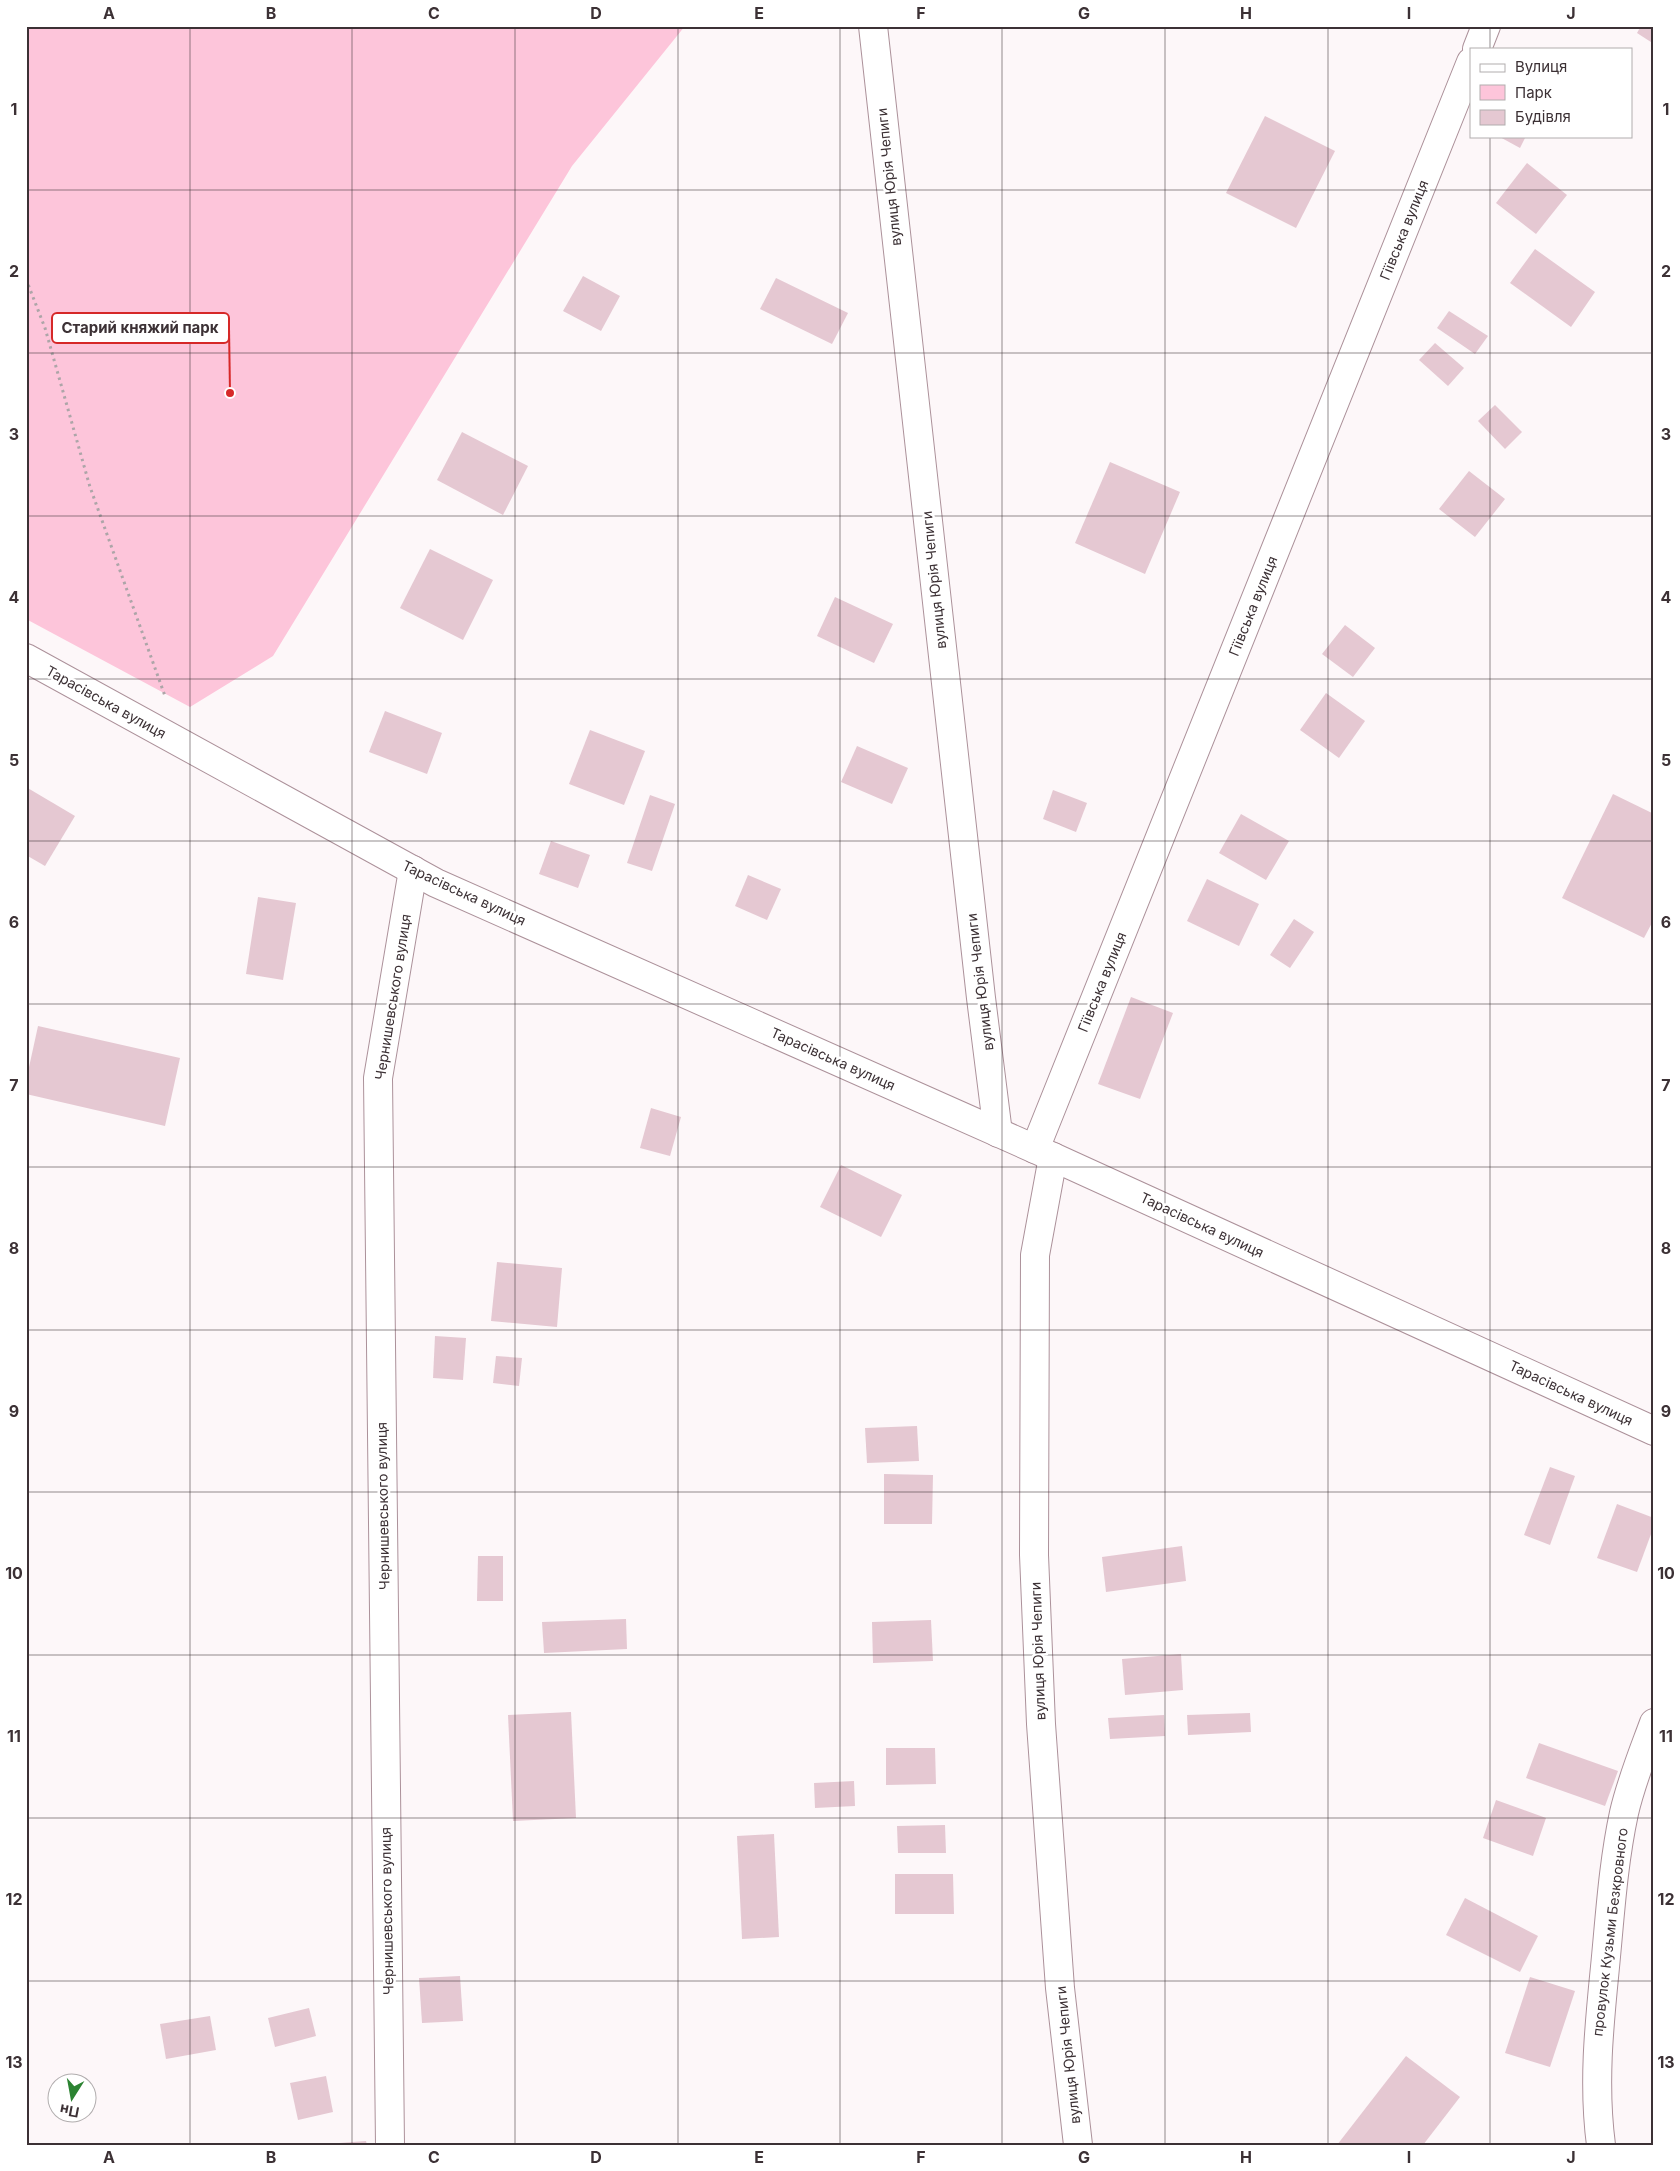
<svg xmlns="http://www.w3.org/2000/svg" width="1680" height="2171" font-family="Inter,sans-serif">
  <rect width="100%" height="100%" fill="#fdf7f9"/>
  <!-- green -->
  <path fill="#fdc5da" d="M26,26H685L572,166L273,656L190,707L26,619Z"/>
  <!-- building -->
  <g fill="#e5c8d2">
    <path d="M1641,26H1654V44L1637,33Z"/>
    <path d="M1265,116L1335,151L1296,228L1226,193Z"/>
    <path d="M1498,136H1526L1520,148Z"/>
    <path d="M1527,163L1567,195L1536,234L1496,203Z"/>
    <path d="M1535,249L1595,292L1571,327L1510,283Z"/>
    <path d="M583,276L620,296L601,331L563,311Z"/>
    <path d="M776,278L848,313L832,344L760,309Z"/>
    <path d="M1449,311L1488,336L1475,354L1437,328Z"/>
    <path d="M1435,343L1464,368L1448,386L1419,360Z"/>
    <path d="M1495,405L1522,432L1505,449L1478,421Z"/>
    <path d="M462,432L528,466L503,515L437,480Z"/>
    <path d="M1110,462L1180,492L1145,574L1075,543Z"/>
    <path d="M1469,471L1505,499L1475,537L1439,509Z"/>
    <path d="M430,549L493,580L463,640L400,608Z"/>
    <path d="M835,597L893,624L874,663L817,636Z"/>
    <path d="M1345,625L1375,648L1353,677L1322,654Z"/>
    <path d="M1326,693L1365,721L1339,758L1300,730Z"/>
    <path d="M385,711L442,733L427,774L369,752Z"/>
    <path d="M590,730L645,751L624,805L569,784Z"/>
    <path d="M857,746L908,768L892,804L841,782Z"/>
    <path d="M26,787L75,816L45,866L26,855Z"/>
    <path d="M1053,790L1087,803L1076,832L1043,819Z"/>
    <path d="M1613,794L1654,814V919L1644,938L1562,898Z"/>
    <path d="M650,795L675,804L652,871L627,863Z"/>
    <path d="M1241,814L1289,841L1266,880L1219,853Z"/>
    <path d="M551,841L590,855L578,888L539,874Z"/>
    <path d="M748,875L781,889L767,920L735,906Z"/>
    <path d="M1207,879L1259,904L1239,946L1187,921Z"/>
    <path d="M258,897L296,903L283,980L246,974Z"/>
    <path d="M1294,919L1314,932L1290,968L1270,955Z"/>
    <path d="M1131,997L1173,1013L1140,1099L1098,1084Z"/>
    <path d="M38,1026L180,1058L165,1126L26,1094V1081Z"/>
    <path d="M651,1108L681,1117L670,1156L640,1148Z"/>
    <path d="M841,1165L902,1195L881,1237L820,1207Z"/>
    <path d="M497,1262L562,1268L557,1327L491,1321Z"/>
    <path d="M435,1336L466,1338L463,1380L433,1378Z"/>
    <path d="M496,1356L522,1358L519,1386L493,1383Z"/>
    <path d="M917,1426L919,1461L867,1463L865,1428Z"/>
    <path d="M1550,1467L1575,1476L1550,1545L1524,1535Z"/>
    <path d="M884,1474L933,1475L932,1524H884Z"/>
    <path d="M1617,1504L1654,1518V1526L1637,1572L1597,1558Z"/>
    <path d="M1182,1546L1186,1581L1106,1592L1102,1557Z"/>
    <path d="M478,1556H503V1601H477Z"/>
    <path d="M626,1619L627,1649L544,1653L542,1622Z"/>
    <path d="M931,1620L933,1661L873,1663L872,1622Z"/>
    <path d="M1181,1654L1183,1690L1125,1695L1122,1659Z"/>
    <path d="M571,1712L576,1818L513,1821L508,1715Z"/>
    <path d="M1250,1713L1251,1732L1188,1735L1187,1715Z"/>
    <path d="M1164,1715L1165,1736L1110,1739L1108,1718Z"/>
    <path d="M1539,1743L1618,1771L1605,1806L1526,1778Z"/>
    <path d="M886,1748H935L936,1784L886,1785Z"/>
    <path d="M854,1781L855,1806L815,1808L814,1783Z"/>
    <path d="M1496,1800L1546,1818L1533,1856L1483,1838Z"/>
    <path d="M945,1825L946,1853H898L897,1826Z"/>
    <path d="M774,1834L779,1937L742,1939L737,1836Z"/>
    <path d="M895,1874H953L954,1914H895Z"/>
    <path d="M1465,1898L1538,1936L1520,1972L1446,1935Z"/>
    <path d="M460,1976L463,2021L422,2023L419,1978Z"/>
    <path d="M1530,1977L1575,1991L1550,2067L1505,2053Z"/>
    <path d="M309,2008L316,2036L275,2047L268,2018Z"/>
    <path d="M210,2016L216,2050L166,2059L160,2024Z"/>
    <path d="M1406,2056L1460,2097L1423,2145H1337Z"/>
    <path d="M326,2076L333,2112L298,2120L290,2083Z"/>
    <path d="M366,2141L367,2145H340L339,2143Z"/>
  </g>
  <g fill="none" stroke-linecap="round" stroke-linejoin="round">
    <!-- minor casing -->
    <g stroke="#ac919a" stroke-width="30">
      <g id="minor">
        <path d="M873,26L981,998L998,1133"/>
        <path d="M1477,49L1486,26"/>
        <path d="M26,658L436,883L1053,1157L1654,1431"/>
        <path d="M1035,1149L1471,62"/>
        <path d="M1053,1157L1035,1255L1034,1555L1041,1724L1060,1988L1078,2145"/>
        <path d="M390,2145L378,1078L413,870"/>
        <path d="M1601,2145C1593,2085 1599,2027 1605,1967C1610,1916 1613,1864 1624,1813C1631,1782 1643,1753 1654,1723"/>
      </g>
    </g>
    <!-- path -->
    <path stroke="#ada5a8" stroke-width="3" stroke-dasharray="2.5 4" stroke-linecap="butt" d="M26,279L45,328L90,487L165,696"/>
    <!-- minor -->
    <use href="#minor" stroke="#fff" stroke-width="28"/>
  </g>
  <!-- grid -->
  <path fill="none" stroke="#3c3135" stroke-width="1" stroke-opacity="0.55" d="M190,26V2145M352,26V2145M515,26V2145M678,26V2145M840,26V2145M1002,26V2145M1165,26V2145M1328,26V2145M1490,26V49M1490,136V2145M26,190H1654M26,353H1654M26,516H1654M26,679H1654M26,841H1654M26,1004H1654M26,1167H1654M26,1330H1654M26,1492H1654M26,1655H1654M26,1818H1654M26,1981H1654"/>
  <g text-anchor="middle" stroke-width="5" stroke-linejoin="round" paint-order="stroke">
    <!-- street labels -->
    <g font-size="14" fill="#3c3135" stroke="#fff">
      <text transform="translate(889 177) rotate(-96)" y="5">вулиця Юрія Чепиги</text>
      <text transform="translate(1404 230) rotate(-68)" y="5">Гіївська вулиця</text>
      <text transform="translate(934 580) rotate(-96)" y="5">вулиця Юрія Чепиги</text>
      <text transform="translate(1253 606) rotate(-68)" y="5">Гіївська вулиця</text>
      <text transform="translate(106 702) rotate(29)" y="5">Тарасівська вулиця</text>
      <text transform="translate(464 893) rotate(25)" y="5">Тарасівська вулиця</text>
      <text transform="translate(980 982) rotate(-97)" y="5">вулиця Юрія Чепиги</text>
      <text transform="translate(1102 982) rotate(-68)" y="5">Гіївська вулиця</text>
      <text transform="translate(393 997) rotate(-81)" y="5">Чернишевського вулиця</text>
      <text transform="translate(833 1059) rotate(24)" y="5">Тарасівська вулиця</text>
      <text transform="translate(1202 1225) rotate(25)" y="5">Тарасівська вулиця</text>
      <text transform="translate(1571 1393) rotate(25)" y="5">Тарасівська вулиця</text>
      <text transform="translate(383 1506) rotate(-91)" y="5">Чернишевського вулиця</text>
      <text transform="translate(1038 1651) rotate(-92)" y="5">вулиця Юрія Чепиги</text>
      <text transform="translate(387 1911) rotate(-91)" y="5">Чернишевського вулиця</text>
      <text transform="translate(1610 1932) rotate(-83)" y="5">провулок Кузьми Безкровного</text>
      <text transform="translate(1068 2055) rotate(-96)" y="5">вулиця Юрія Чепиги</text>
    </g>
  </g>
  <!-- callouts -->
  <path fill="none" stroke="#d62828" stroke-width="2" d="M230 393L229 328"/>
  <circle fill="#d62828" stroke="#fff" stroke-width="2" cx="230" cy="393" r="5"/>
  <rect fill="#fff" stroke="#d62828" stroke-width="2" x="52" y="313" width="177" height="30" rx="5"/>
  <g font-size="15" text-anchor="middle" font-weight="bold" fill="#3c3135">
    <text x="140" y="333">Старий княжий парк</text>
  </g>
  <!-- border -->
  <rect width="1680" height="2171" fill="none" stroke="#ffffff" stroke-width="55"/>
  <!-- legend -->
  <rect x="1470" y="48" width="162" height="90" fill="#ffffff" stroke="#b1adae"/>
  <rect x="1480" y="64" width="25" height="8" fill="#ffffff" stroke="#b1adae"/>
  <text x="1515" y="72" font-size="15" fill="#3c3135">Вулиця</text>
  <rect x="1480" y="85" width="25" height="15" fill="#fdc5da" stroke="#b1adae"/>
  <text x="1515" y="98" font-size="15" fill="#3c3135">Парк</text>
  <rect x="1480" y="110" width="25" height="15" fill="#e5c8d2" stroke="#b1adae"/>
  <text x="1515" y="122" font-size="15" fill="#3c3135">Будівля</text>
  <!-- north arrow -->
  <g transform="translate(72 2098) rotate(191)"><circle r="24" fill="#ffffff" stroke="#b1adae"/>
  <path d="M0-4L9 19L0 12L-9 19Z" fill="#2c8332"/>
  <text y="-8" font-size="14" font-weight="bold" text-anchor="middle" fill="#3c3135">Пн</text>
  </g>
  <rect x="28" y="28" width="1624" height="2116" fill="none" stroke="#3c3135" stroke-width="2"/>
  <g font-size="16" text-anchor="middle" font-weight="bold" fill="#3c3135">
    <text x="109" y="19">A</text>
    <text x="271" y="19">B</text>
    <text x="434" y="19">C</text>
    <text x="596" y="19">D</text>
    <text x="759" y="19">E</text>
    <text x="921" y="19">F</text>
    <text x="1084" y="19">G</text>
    <text x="1246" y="19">H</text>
    <text x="1409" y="19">I</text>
    <text x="1571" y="19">J</text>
    <text x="14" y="115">1</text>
    <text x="1666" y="115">1</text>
    <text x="14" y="277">2</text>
    <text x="1666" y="277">2</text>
    <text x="14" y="440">3</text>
    <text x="1666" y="440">3</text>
    <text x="14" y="603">4</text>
    <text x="1666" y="603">4</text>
    <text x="14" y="766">5</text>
    <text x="1666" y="766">5</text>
    <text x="14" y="928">6</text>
    <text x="1666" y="928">6</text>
    <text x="14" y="1091">7</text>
    <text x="1666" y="1091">7</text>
    <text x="14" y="1254">8</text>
    <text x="1666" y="1254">8</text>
    <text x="14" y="1417">9</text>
    <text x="1666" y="1417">9</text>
    <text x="14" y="1579">10</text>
    <text x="1666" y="1579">10</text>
    <text x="14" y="1742">11</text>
    <text x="1666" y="1742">11</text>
    <text x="14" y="1905">12</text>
    <text x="1666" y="1905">12</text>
    <text x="14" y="2068">13</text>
    <text x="1666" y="2068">13</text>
    <text x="109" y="2163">A</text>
    <text x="271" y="2163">B</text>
    <text x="434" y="2163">C</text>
    <text x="596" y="2163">D</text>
    <text x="759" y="2163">E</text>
    <text x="921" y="2163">F</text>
    <text x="1084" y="2163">G</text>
    <text x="1246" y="2163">H</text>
    <text x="1409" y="2163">I</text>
    <text x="1571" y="2163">J</text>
  </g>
</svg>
